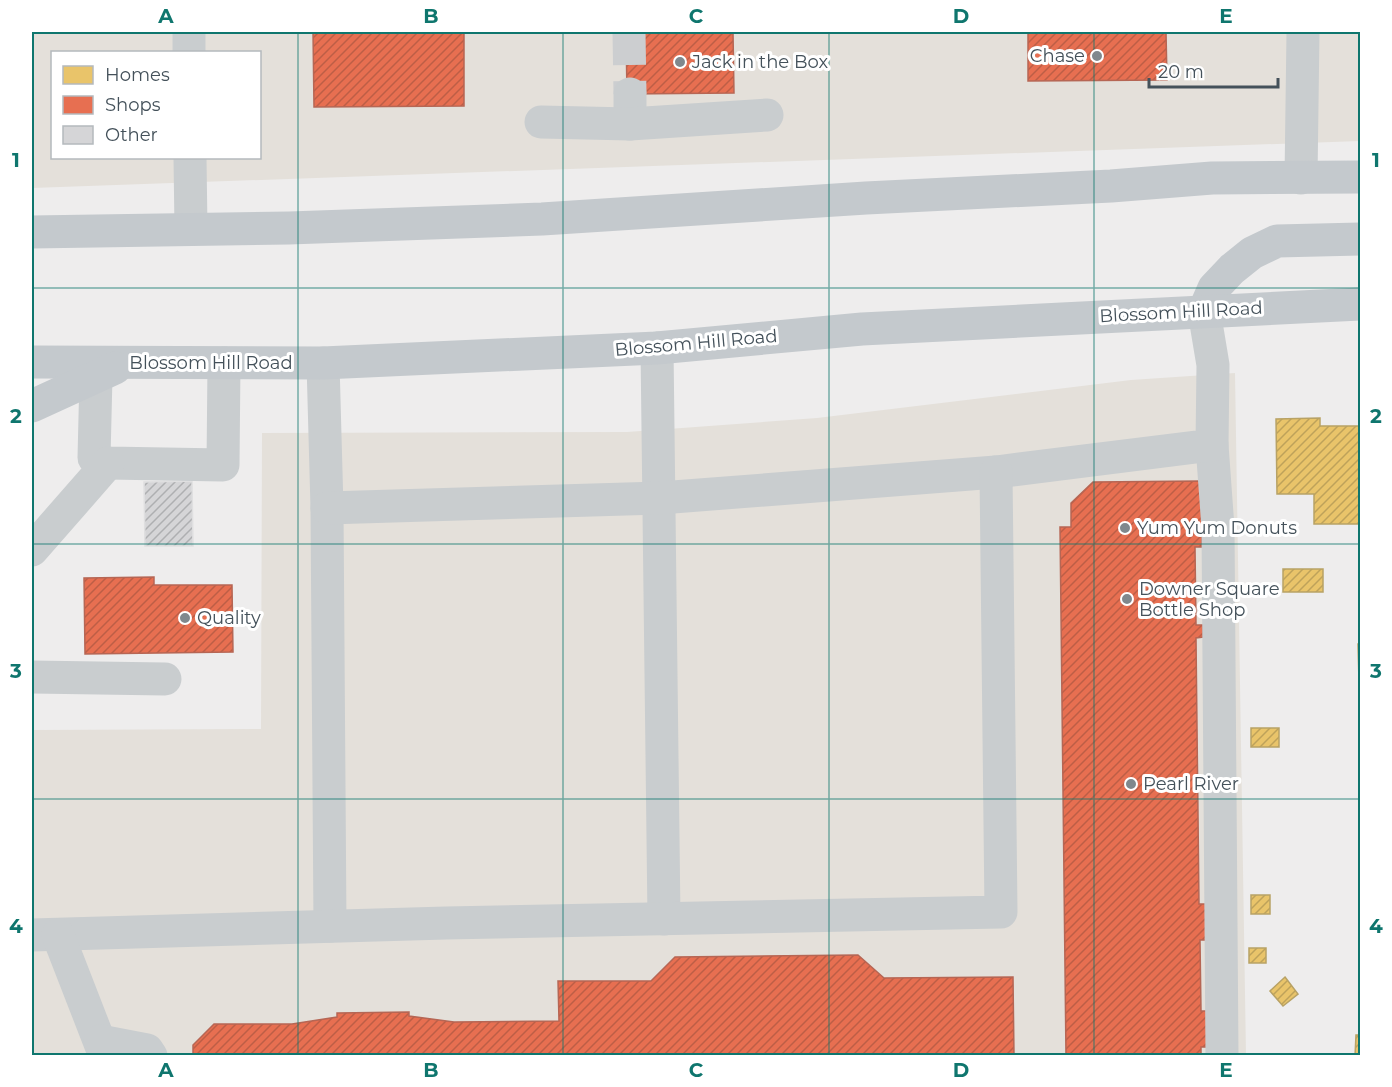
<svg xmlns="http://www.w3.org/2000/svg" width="1392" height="1087" font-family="Montserrat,sans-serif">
  <defs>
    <pattern id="homes-hatch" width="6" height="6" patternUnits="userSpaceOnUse" patternTransform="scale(1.5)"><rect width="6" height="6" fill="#e9c46a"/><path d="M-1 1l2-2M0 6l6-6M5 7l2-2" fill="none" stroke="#bea25a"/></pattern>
    <pattern id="shops-hatch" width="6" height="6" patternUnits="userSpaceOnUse" patternTransform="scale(1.5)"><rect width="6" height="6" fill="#e76f51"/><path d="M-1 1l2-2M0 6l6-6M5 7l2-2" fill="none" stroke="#bd5e46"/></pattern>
    <pattern id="building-hatch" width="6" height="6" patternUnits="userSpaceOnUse" patternTransform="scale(1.5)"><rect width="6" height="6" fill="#d5d5d7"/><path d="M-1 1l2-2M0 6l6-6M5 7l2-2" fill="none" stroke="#aeafb1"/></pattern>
  </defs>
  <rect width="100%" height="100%" fill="#eeeded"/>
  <!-- commercial -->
  <g fill="#e4e0da" fill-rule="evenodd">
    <path d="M32,32H1360V141L32,188ZM52,52H260V158H52Z"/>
    <path d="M1235,373L1246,1055H32V730L261,729L262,433L627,432L817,418L1131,380Z"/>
  </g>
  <!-- homes -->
  <g fill="url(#homes-hatch)" stroke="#b8a265" stroke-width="1.5">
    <path d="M1320,418V426H1360V524H1314V494H1277L1276,419Z"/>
    <rect x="1283" y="569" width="40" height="23"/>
    <path d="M1358,644H1360V681H1359Z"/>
    <rect x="1251" y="728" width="28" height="19"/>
    <rect x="1251" y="895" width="19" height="19"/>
    <rect x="1249" y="948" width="17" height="15"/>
    <path d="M1285,977L1298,994L1283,1006L1270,991Z"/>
    <path d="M1356,1035H1360V1056H1355Z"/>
  </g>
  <!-- shops -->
  <g fill="url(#shops-hatch)" stroke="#b66654" stroke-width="1.5">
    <path d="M313,32H464V106L314,107Z"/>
    <path d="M626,32H733L734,93L627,94Z"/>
    <path d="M1028,32H1166L1167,80L1028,81Z"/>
    <path d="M1201,481L1202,547H1195L1196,625H1203V637L1196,638L1199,904H1208L1209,940H1200L1201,1011H1208L1209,1047H1201V1056H1066L1060,527H1071V503L1093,482Z"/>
    <path d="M154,577V585H232L233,652L85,654L84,578Z"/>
    <path d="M858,955L884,978L1013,977L1014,1056H193V1045L214,1024H292L337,1017V1013L409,1012V1016L454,1022L559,1021L558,981H651L675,957Z"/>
  </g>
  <!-- building -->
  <path fill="url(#building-hatch)" stroke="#dfdfe0" stroke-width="1.5" d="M192,481L193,546H145L144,482Z"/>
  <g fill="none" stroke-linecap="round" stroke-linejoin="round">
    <!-- minor-tunnel -->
    <path stroke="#ccced0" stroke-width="33" stroke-dasharray="33 16" stroke-linecap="butt" d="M629,32L630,94"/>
    <!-- minor -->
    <g stroke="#c9cdcf" stroke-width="33">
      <path d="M189,32V52"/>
      <path d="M630,94V124"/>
      <path d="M541,122L630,124L767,115"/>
      <path d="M190,158L191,229"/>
      <path d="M1301,178L1303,32"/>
      <path d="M657,348L664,919"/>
      <path d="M323,363L327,508L330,926"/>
      <path d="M96,376L94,458L108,463L223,465L224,363"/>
      <path d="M1212,445L1218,528L1222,1056"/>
      <path d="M327,508L660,498L996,472L1212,445L1213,365L1204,311"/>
      <path d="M32,550L108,463"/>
      <path d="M32,677L165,679"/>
      <path d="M32,935L446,923L1001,912L996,472"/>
      <path d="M58,935L105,1056"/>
      <path d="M100,1041L147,1050L151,1056"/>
    </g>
    <!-- major -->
    <g stroke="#c4c9cd" stroke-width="33">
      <path d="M32,232L289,228L542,219L866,198L1111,186L1212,178L1360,177"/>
      <path d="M1204,311L1214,288L1232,269L1252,253L1277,241L1360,239"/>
      <path d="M32,362L323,363L657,348L862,329L1360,304"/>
      <path d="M32,406L115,368"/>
    </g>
  </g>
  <!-- grid -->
  <path fill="none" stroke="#0f766e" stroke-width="1.5" stroke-opacity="0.55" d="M298,32V1056M563,32V1056M829,32V1056M1094,32V1056M32,288H1360M32,544H1360M32,799H1360"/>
  <!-- markers -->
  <g fill="#80888d" stroke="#fff" stroke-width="2">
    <circle cx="1097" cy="56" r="6"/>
    <circle cx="680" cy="62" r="6"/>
    <circle cx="1125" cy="528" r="6"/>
    <circle cx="1127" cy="599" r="6"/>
    <circle cx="185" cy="618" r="6"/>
    <circle cx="1131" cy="784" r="6"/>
  </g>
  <g text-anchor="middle" stroke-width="6" stroke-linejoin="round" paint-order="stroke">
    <!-- poi labels -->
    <g font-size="18" fill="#44515a" stroke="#fff" text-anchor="start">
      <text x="1085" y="62" text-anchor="end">Chase</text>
      <text x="692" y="68">Jack in the Box</text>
      <text x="1137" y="534">Yum Yum Donuts</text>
      <text x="1139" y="595">Downer Square<tspan x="1139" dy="21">Bottle Shop</tspan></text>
      <text x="197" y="624">Quality</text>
      <text x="1143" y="790">Pearl River</text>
    </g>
    <!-- street labels -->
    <g font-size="18" fill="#44515a" stroke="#fff">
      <text transform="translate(1181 312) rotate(-3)" y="6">Blossom Hill Road</text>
      <text transform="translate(696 343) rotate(-5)" y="6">Blossom Hill Road</text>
      <text x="211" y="369">Blossom Hill Road</text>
    </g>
  </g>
  <!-- border -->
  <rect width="1392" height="1087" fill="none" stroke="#ffffff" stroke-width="66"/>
  <!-- legend -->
  <rect x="51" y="51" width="210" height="108" fill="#ffffff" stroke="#b4b9bd" stroke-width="1.5"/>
  <rect x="63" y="66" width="30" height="18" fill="#e9c46a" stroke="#b4b9bd" stroke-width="1.5"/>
  <text x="105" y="81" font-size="18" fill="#44515a">Homes</text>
  <rect x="63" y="96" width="30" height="18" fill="#e76f51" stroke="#b4b9bd" stroke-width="1.5"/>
  <text x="105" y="111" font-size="18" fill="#44515a">Shops</text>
  <rect x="63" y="126" width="30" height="18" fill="#d5d5d7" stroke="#b4b9bd" stroke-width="1.5"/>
  <text x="105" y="141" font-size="18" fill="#44515a">Other</text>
  <!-- scale -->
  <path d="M1149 78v9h129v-9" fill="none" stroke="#44515a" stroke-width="3"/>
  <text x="1158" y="78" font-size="18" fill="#44515a" stroke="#ffffff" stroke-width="4.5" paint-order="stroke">20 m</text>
  <rect x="33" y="33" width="1326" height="1021" fill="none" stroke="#0f766e" stroke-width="2"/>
  <g font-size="20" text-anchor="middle" font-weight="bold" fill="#0f766e">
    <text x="166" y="23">A</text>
    <text x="431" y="23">B</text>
    <text x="696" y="23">C</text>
    <text x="961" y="23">D</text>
    <text x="1226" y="23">E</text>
    <text x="16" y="167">1</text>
    <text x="1376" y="167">1</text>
    <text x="16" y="423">2</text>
    <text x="1376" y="423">2</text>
    <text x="16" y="678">3</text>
    <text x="1376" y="678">3</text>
    <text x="16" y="933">4</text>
    <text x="1376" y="933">4</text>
    <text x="166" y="1077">A</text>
    <text x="431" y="1077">B</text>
    <text x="696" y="1077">C</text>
    <text x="961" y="1077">D</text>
    <text x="1226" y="1077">E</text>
  </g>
</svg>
